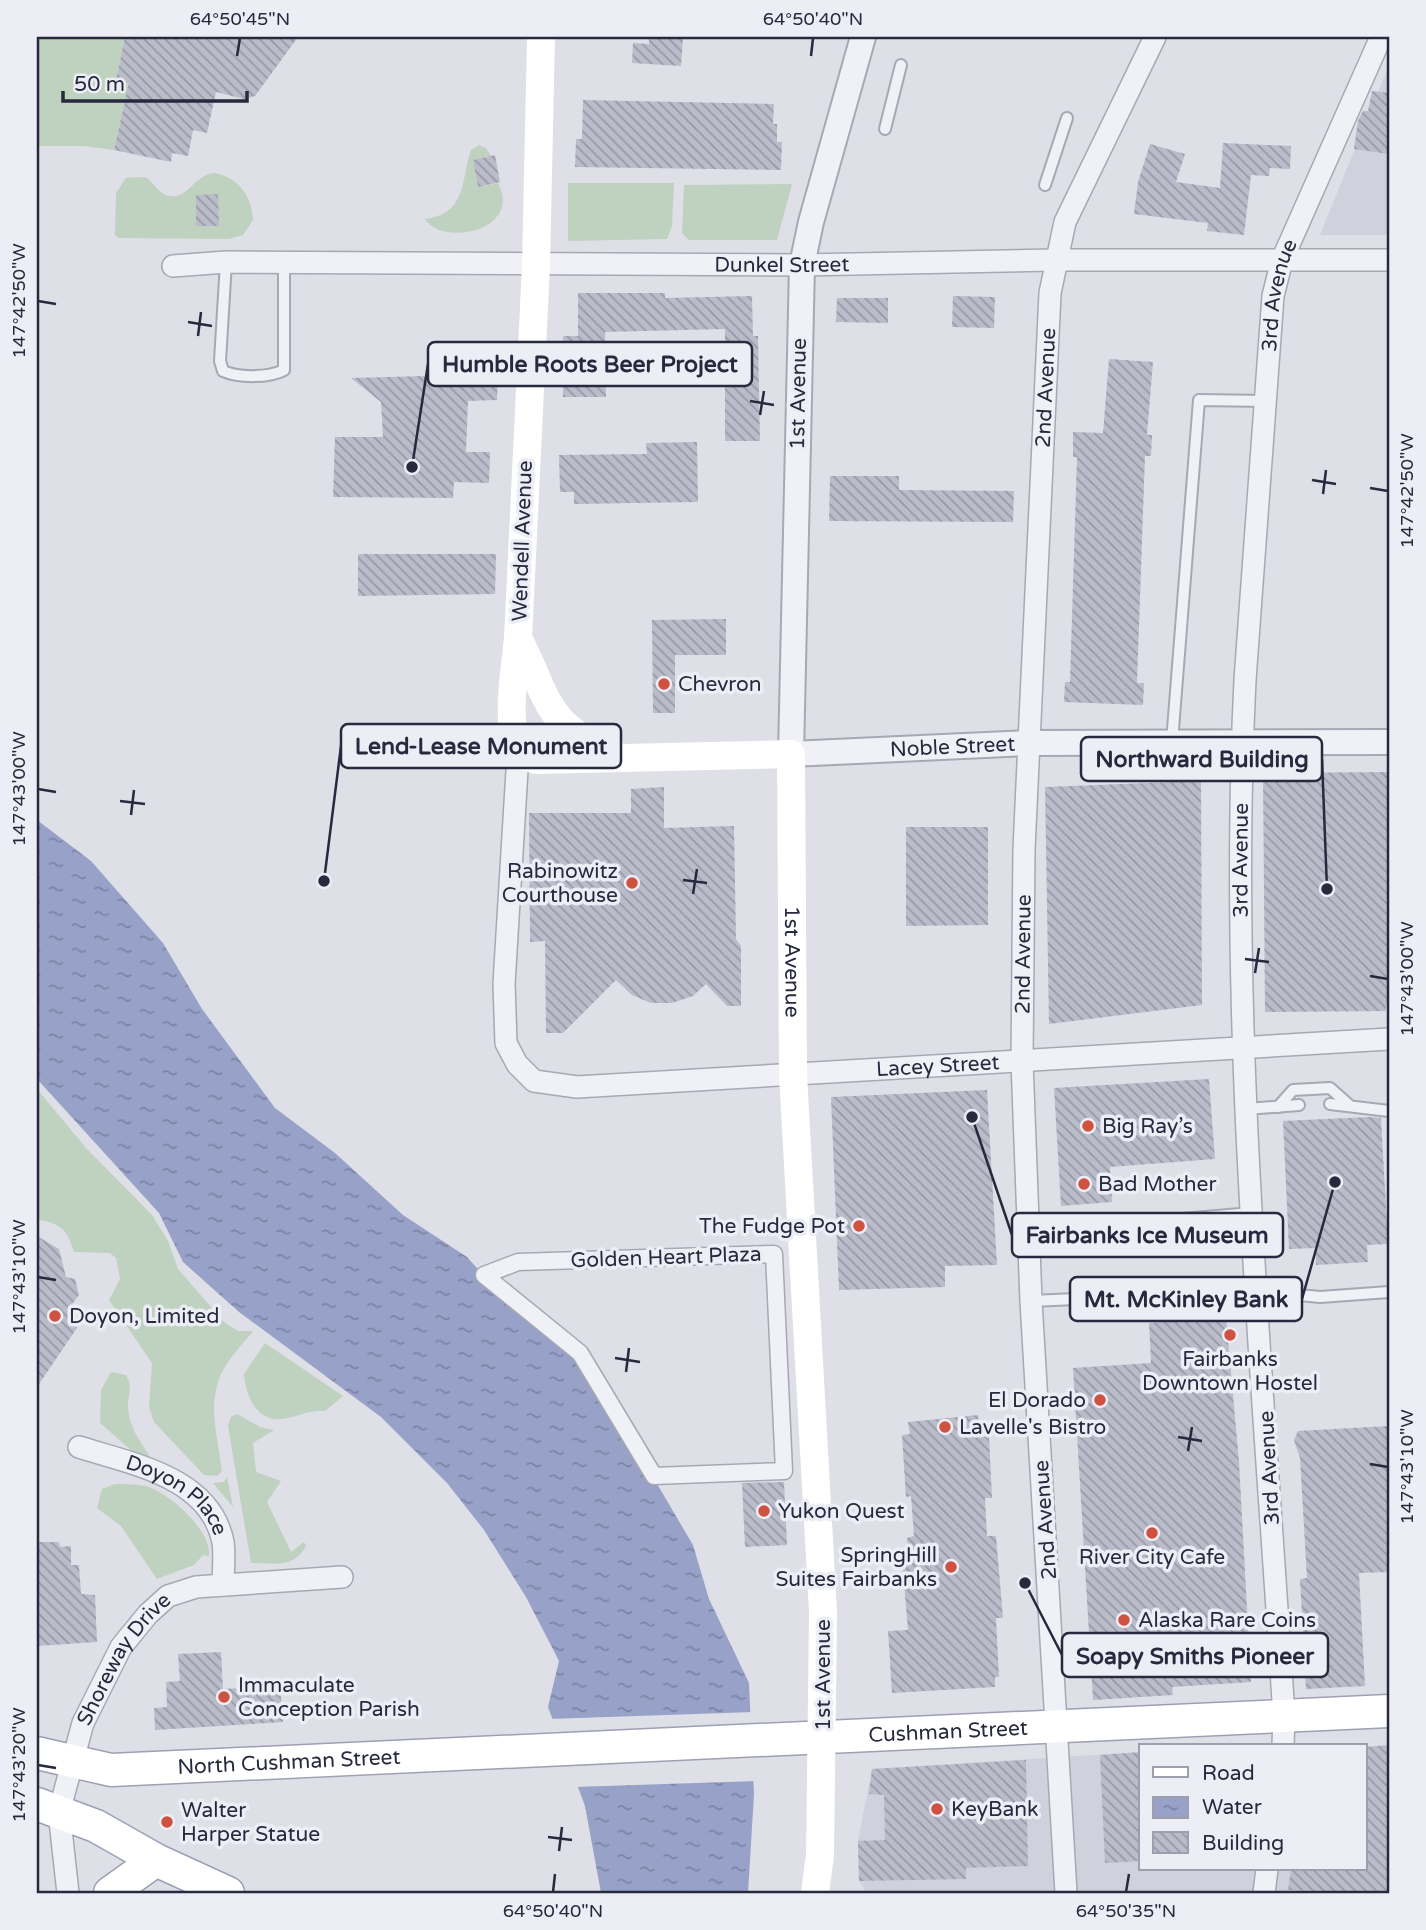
<svg xmlns="http://www.w3.org/2000/svg" width="1426" height="1930" font-family="'Varela Round',sans-serif">
  <defs>
    <pattern id="water-ripples" width="26" height="14" patternUnits="userSpaceOnUse" patternTransform="scale(1.75)"><rect width="26" height="14" fill="#98a2c8"/><path d="M2 4q2-2 4 0t4 0M15 11q2-2 4 0t4 0" fill="none" stroke="#7c84a4"/></pattern>
    <pattern id="building-back-hatch" width="6" height="6" patternUnits="userSpaceOnUse" patternTransform="scale(1.75)"><rect width="6" height="6" fill="#bbbcca"/><path d="M-1 5l2 2M0 0l6 6M5-1l2 2" fill="none" stroke="#9899a5"/></pattern>
  </defs>
  <rect width="100%" height="100%" fill="#dedfe7"/>
  <!-- built -->
  <g fill="#d0d1dc">
    <path d="M1389,65V235H1320Z"/>
    <path d="M1389,1745V1893H867L859,1881L858,1841L872,1769L1141,1752V1869H1365V1747Z"/>
  </g>
  <!-- grass -->
  <g fill="#bfd1bf">
    <path d="M37,37H125L116,80L132,83L126,97L114,150L84,146H37Z"/>
    <path d="M479,145L486,148L491,156L473,160L478,187L498,183C523,231 442,247 425,219C467,214 461,180 471,150Z"/>
    <path d="M214,173C238,177 252,196 253,220L243,235L229,239L119,238L115,235L116,193L126,178L145,177C153,182 158,192 166,195C187,203 193,175 214,173Z"/>
    <path d="M568,183H674L672,226L667,239L568,241Z"/>
    <path d="M792,184L777,240H689L682,233L684,185Z"/>
    <path d="M37,1089L86,1148L152,1215L168,1241L178,1269L224,1322L238,1331H253C243,1344 228,1359 221,1374C207,1406 218,1438 222,1471L217,1476L204,1475L154,1422L149,1407L152,1363L109,1300L120,1279L116,1258L110,1253L74,1252C67,1228 60,1224 37,1219Z"/>
    <path d="M265,1343L343,1396L325,1411C310,1409 300,1416 287,1418C258,1425 246,1398 244,1374Z"/>
    <path d="M111,1372L126,1375C133,1387 128,1395 128,1408C129,1426 139,1440 149,1455L147,1459L139,1457L100,1423L101,1390Z"/>
    <path d="M237,1414L260,1427L274,1430L253,1443L256,1472L281,1481L267,1502L291,1552L304,1542L306,1546C293,1569 275,1563 251,1563L228,1426L231,1417Z"/>
    <path d="M227,1477L233,1507L213,1483L224,1482Z"/>
    <path d="M115,1484C126,1484 139,1484 149,1487C171,1495 212,1531 209,1556L203,1555L194,1565L157,1579L121,1526L97,1508L102,1489Z"/>
  </g>
  <!-- water -->
  <path fill="url(#water-ripples)" d="M37,820L91,861L163,943L202,1009L275,1108L335,1153L403,1215L467,1257L484,1276L580,1353L693,1545L709,1599L749,1683L754,1794L748,1893H601L585,1806L548,1707L559,1661L526,1597L484,1530L447,1483L381,1417L239,1312L183,1262L159,1213L37,1079Z"/>
  <!-- pier -->
  <path fill="#dedfe7" d="M754,1712L757,1781L575,1787L549,1719Z"/>
  <!-- building -->
  <g fill="url(#building-back-hatch)">
    <path d="M125,37H298L255,96L244,99L216,92L207,133L193,130L188,156L172,153L171,162L114,150L129,83L116,80Z"/>
    <path d="M649,37H683L681,66L632,63L633,43L649,44Z"/>
    <path d="M1372,91L1389,93V154L1354,149L1358,121L1363,111H1368Z"/>
    <path d="M583,100L774,104L773,124H777V142H782L781,170L575,167L576,139H582Z"/>
    <path d="M1223,143L1291,146L1290,169L1270,168L1269,176L1251,175L1244,235L1207,231L1208,223L1134,214L1138,182L1150,144L1185,154L1176,182L1220,188Z"/>
    <path d="M495,155L500,182L478,187L473,160Z"/>
    <path d="M218,194L219,226H196V195Z"/>
    <path d="M578,293H665V298L752,296L753,336H758L760,441H725V329L605,332L606,397H563V336H578Z"/>
    <path d="M953,296L995,297L994,328L952,327Z"/>
    <path d="M837,298H888V323L836,322Z"/>
    <path d="M1109,359L1153,362L1147,435H1152L1151,456H1145L1137,683H1144L1143,705L1064,702L1065,682H1070L1077,457H1073V432L1103,433Z"/>
    <path d="M498,374L497,400L468,401L466,452H490L489,483L454,482L453,498L333,497L335,437H383L381,402L351,378Z"/>
    <path d="M697,442L698,502L574,504V492H560L559,455L647,454L646,443Z"/>
    <path d="M830,476H899V490L1014,491L1013,522L829,521Z"/>
    <path d="M358,554H496L495,594L358,596Z"/>
    <path d="M726,619V655H675V713H653L652,620Z"/>
    <path d="M1389,772V1005H1386V1011L1265,1012L1263,773Z"/>
    <path d="M1201,781L1202,1005L1049,1024L1045,787Z"/>
    <path d="M664,787V828L734,826L736,939L741,946V1006H727L706,984L693,996L672,1003H651L632,995L616,980L563,1033H546L545,941L530,942L529,813H631V789Z"/>
    <path d="M906,827H988V925L906,926Z"/>
    <path d="M1209,1079L1215,1159L1110,1167L1112,1202L1061,1206L1054,1088Z"/>
    <path d="M987,1090L997,1265L945,1266V1287L839,1290L831,1097Z"/>
    <path d="M1369,1117L1381,1118L1388,1244L1367,1245L1368,1262L1316,1265V1248L1289,1249L1283,1121Z"/>
    <path d="M37,1236L59,1249L66,1277L75,1279L79,1295L72,1304L77,1328L37,1387Z"/>
    <path d="M1226,1317L1239,1462L1251,1682L1172,1687L1173,1695L1093,1700L1073,1368L1151,1363L1149,1323Z"/>
    <path d="M978,1415L980,1437L989,1436L992,1498H985L987,1536H996L1003,1618H996L999,1677H995V1687L892,1693L888,1631L908,1630L901,1549L908,1548L907,1538L914,1536L911,1496L906,1497L902,1435L910,1434L908,1422Z"/>
    <path d="M1389,1426V1572L1359,1573L1365,1686L1306,1689L1300,1579L1307,1578L1300,1458L1294,1440L1298,1431Z"/>
    <path d="M784,1482L787,1545L745,1547L742,1483Z"/>
    <path d="M37,1542H59L60,1547L71,1546V1565H79L81,1594L95,1595L97,1642L37,1646Z"/>
    <path d="M221,1652L223,1689L280,1686L283,1722L155,1730L154,1708L167,1707L166,1682L180,1681L178,1654Z"/>
    <path d="M1389,1745V1893L1288,1890L1291,1869H1365V1747Z"/>
    <path d="M1141,1752V1861L1105,1863L1100,1755Z"/>
    <path d="M1026,1760L1028,1866L966,1868V1879L859,1881L858,1841L885,1840L884,1795L869,1794L872,1769Z"/>
  </g>
  <g fill="none" stroke-linecap="round" stroke-linejoin="round">
    <!-- service casing -->
    <g stroke="#a7a8b4" stroke-width="14">
      <g id="service">
        <path d="M885,129L901,65"/>
        <path d="M1045,185L1067,118"/>
        <path d="M226,262L220,361L223,371C239,378 269,378 284,370V261"/>
        <path d="M1172,742L1199,400L1266,401"/>
        <path d="M1330,1104L1389,1111"/>
        <path d="M1278,1107L1293,1090L1330,1088L1348,1104"/>
        <path d="M1247,1109L1299,1105"/>
        <path d="M1028,1232L1252,1213"/>
        <path d="M1031,1301L1258,1291L1320,1297L1389,1292"/>
      </g>
    </g>
    <!-- pedestrian casing -->
    <g stroke="#a7a8b4" stroke-width="19">
      <path id="pedestrian" d="M774,1254L784,1471L654,1476L580,1353L484,1275L518,1262Z"/>
    </g>
    <!-- minor casing -->
    <g stroke="#a7a8b4" stroke-width="24">
      <g id="minor">
        <path id="s1" d="M173,266L226,262L802,265L1054,260H1389"/>
        <path id="s2" d="M518,754L504,984L506,1043L517,1064L534,1081L577,1087L1389,1039"/>
        <path id="s3" d="M79,1447C132,1464 210,1477 223,1542C225,1556 223,1572 223,1585"/>
        <path id="s4" d="M1283,1746L1284,1717C1263,1374 1228,1025 1245,680L1273,296L1282,260L1381,37"/>
        <path id="s5" d="M68,1893L59,1812L83,1723L121,1647L148,1614L168,1596L196,1587L342,1577"/>
        <path id="s6" d="M1066,1893L1031,1301L1022,1061L1024,849L1050,293L1065,222L1155,37"/>
        <path d="M1264,1893L1267,1869"/>
      </g>
    </g>
    <!-- tertiary casing -->
    <g stroke="#a7a8b4" stroke-width="28">
      <g id="tertiary">
        <path id="s7" d="M863,37L811,222L802,265L791,754L1029,743L1389,742"/>
      </g>
    </g>
    <!-- primary casing -->
    <g stroke="#9da0b3" stroke-width="35">
      <g id="primary">
        <path id="s9" d="M37,1753L111,1770L1389,1711"/>
        <path d="M37,1804L96,1826L156,1860L228,1893"/>
        <path d="M110,1893L156,1860"/>
      </g>
    </g>
    <!-- service -->
    <use href="#service" stroke="#f0f1f6" stroke-width="10"/>
    <!-- pedestrian -->
    <use href="#pedestrian" stroke="#f0f1f6" stroke-width="16"/>
    <!-- minor -->
    <use href="#minor" stroke="#f0f1f6" stroke-width="21"/>
    <!-- tertiary -->
    <use href="#tertiary" stroke="#f0f1f6" stroke-width="24"/>
    <!-- secondary -->
    <g stroke="#fff" stroke-width="28">
      <path id="s8" d="M541,37L536,265L518,638C514,677 506,716 518,754L536,760L791,754L793,1075L823,1612L820,1855L815,1893"/>
      <path d="M518,638C551,702 542,722 614,754"/>
    </g>
    <!-- primary -->
    <use href="#primary" stroke="#fff" stroke-width="32"/>
  </g>
  <!-- ticks -->
  <path fill="none" stroke="#27293e" stroke-width="2.5" d="M237,56L240,38M811,56L813,38M38,301L56,304M188,322L212,326M198,336L201,312M750,401L774,405M760,415L764,391M1312,480L1336,484M1370,488L1388,491M1323,494L1326,470M38,789L56,792M120,801L145,804M131,815L134,790M683,880L707,883M693,894L697,869M1245,959L1269,962M1255,973L1259,948M1370,976L1388,979M38,1277L56,1280M615,1358L640,1362M626,1372L629,1348M1178,1437L1202,1441M1188,1451L1192,1427M1370,1464L1388,1467M38,1765L56,1768M548,1837L572,1840M559,1851L562,1827M553,1892L555,1874M1126,1892L1129,1874"/>
  <!-- markers -->
  <g fill="#cf5140" stroke="#edeef5" stroke-width="2.5">
    <circle cx="664" cy="684" r="7"/>
    <circle cx="632" cy="883" r="7"/>
    <circle cx="1088" cy="1126" r="7"/>
    <circle cx="1084" cy="1184" r="7"/>
    <circle cx="859" cy="1226" r="7"/>
    <circle cx="55" cy="1316" r="7"/>
    <circle cx="1230" cy="1335" r="7"/>
    <circle cx="1100" cy="1400" r="7"/>
    <circle cx="945" cy="1427" r="7"/>
    <circle cx="764" cy="1511" r="7"/>
    <circle cx="1152" cy="1533" r="7"/>
    <circle cx="951" cy="1567" r="7"/>
    <circle cx="1124" cy="1620" r="7"/>
    <circle cx="224" cy="1697" r="7"/>
    <circle cx="937" cy="1809" r="7"/>
    <circle cx="167" cy="1822" r="7"/>
  </g>
  <g text-anchor="middle" stroke-width="7" stroke-linejoin="round" paint-order="stroke">
    <!-- street labels -->
    <g font-size="21" fill="#27293e" stroke="#edeef5">
      <text dy="7" stroke="none"><textPath href="#s1" startOffset="609">Dunkel Street</textPath></text>
      <text dy="7" stroke="none"><textPath href="#s4" startOffset="1454">3rd Avenue</textPath></text>
      <text dy="7" stroke="none"><textPath href="#s6" startOffset="1507">2nd Avenue</textPath></text>
      <text transform="translate(798 394) rotate(-89)" y="7">1st Avenue</text>
      <text transform="translate(522 541) rotate(-88)" y="7">Wendell Avenue</text>
      <text dy="7" stroke="none"><textPath href="#s7" startOffset="887">Noble Street</textPath></text>
      <text dy="7" stroke="none"><textPath href="#s4" startOffset="887">3rd Avenue</textPath></text>
      <text dy="7" stroke="none"><textPath href="#s6" startOffset="940">2nd Avenue</textPath></text>
      <text dy="7" stroke="none"><textPath href="#s8" startOffset="1200">1st Avenue</textPath></text>
      <text dy="7" stroke="none"><textPath href="#s2" startOffset="742">Lacey Street</textPath></text>
      <text transform="translate(666 1257) rotate(-2)" y="7">Golden Heart Plaza</text>
      <text transform="translate(1269 1468) rotate(-93)" y="7">3rd Avenue</text>
      <text dy="7" stroke="none"><textPath href="#s3" startOffset="112">Doyon Place</textPath></text>
      <text transform="translate(1045 1520) rotate(-94)" y="7">2nd Avenue</text>
      <text dy="7" stroke="none"><textPath href="#s5" startOffset="250">Shoreway Drive</textPath></text>
      <text transform="translate(823 1675) rotate(-90)" y="7">1st Avenue</text>
      <text dy="7" stroke="none"><textPath href="#s9" startOffset="914">Cushman Street</textPath></text>
      <text dy="7" stroke="none"><textPath href="#s9" startOffset="254">North Cushman Street</textPath></text>
    </g>
    <!-- poi labels -->
    <g font-size="21" fill="#27293e" stroke="#edeef5" text-anchor="start">
      <text x="678" y="691">Chevron</text>
      <text x="618" y="878" text-anchor="end">Rabinowitz<tspan x="618" dy="24">Courthouse</tspan></text>
      <text x="1102" y="1133">Big Ray’s</text>
      <text x="1098" y="1191">Bad Mother</text>
      <text x="845" y="1233" text-anchor="end">The Fudge Pot</text>
      <text x="69" y="1323">Doyon, Limited</text>
      <text x="1230" y="1366" text-anchor="middle">Fairbanks<tspan x="1230" dy="24">Downtown Hostel</tspan></text>
      <text x="1086" y="1407" text-anchor="end">El Dorado</text>
      <text x="959" y="1434">Lavelle's Bistro</text>
      <text x="778" y="1518">Yukon Quest</text>
      <text x="937" y="1562" text-anchor="end">SpringHill<tspan x="937" dy="24">Suites Fairbanks</tspan></text>
      <text x="1152" y="1564" text-anchor="middle">River City Cafe</text>
      <text x="1138" y="1627">Alaska Rare Coins</text>
      <text x="238" y="1692">Immaculate<tspan x="238" dy="24">Conception Parish</tspan></text>
      <text x="951" y="1816">KeyBank</text>
      <text x="181" y="1817">Walter<tspan x="181" dy="24">Harper Statue</tspan></text>
    </g>
  </g>
  <!-- callouts -->
  <path fill="none" stroke="#27293e" stroke-width="2.5" d="M412 467L428 364M324 881L341 746M1327 889L1322 759M972 1117L1012 1235M1335 1182L1302 1299M1025 1583L1062 1655"/>
  <g fill="#27293e" stroke="#edeef5" stroke-width="2.5">
    <circle cx="412" cy="467" r="7"/>
    <circle cx="324" cy="881" r="7"/>
    <circle cx="1327" cy="889" r="7"/>
    <circle cx="972" cy="1117" r="7"/>
    <circle cx="1335" cy="1182" r="7"/>
    <circle cx="1025" cy="1583" r="7"/>
  </g>
  <g fill="#edeef5" stroke="#27293e" stroke-width="2.5">
    <rect x="428" y="342" width="324" height="44" rx="7"/>
    <rect x="341" y="724" width="280" height="44" rx="7"/>
    <rect x="1081" y="737" width="241" height="44" rx="7"/>
    <rect x="1012" y="1213" width="271" height="44" rx="7"/>
    <rect x="1070" y="1277" width="232" height="44" rx="7"/>
    <rect x="1062" y="1633" width="266" height="44" rx="7"/>
  </g>
  <g font-size="23" text-anchor="middle" font-weight="bold" fill="#27293e">
    <text x="590" y="372">Humble Roots Beer Project</text>
    <text x="481" y="754">Lend-Lease Monument</text>
    <text x="1202" y="767">Northward Building</text>
    <text x="1147" y="1243">Fairbanks Ice Museum</text>
    <text x="1186" y="1307">Mt. McKinley Bank</text>
    <text x="1195" y="1664">Soapy Smiths Pioneer</text>
  </g>
  <!-- border -->
  <rect width="1426" height="1930" fill="none" stroke="#edeef5" stroke-width="77"/>
  <!-- legend -->
  <rect x="1139" y="1744" width="228" height="126" fill="#edeef5" stroke="#9e9fac" stroke-width="2"/>
  <rect x="1153" y="1767" width="35" height="10" fill="#ffffff" stroke="#9e9fac" stroke-width="2"/>
  <text x="1202" y="1780" font-size="21" fill="#27293e">Road</text>
  <rect x="1153" y="1797" width="35" height="21" fill="url(#water-ripples)" stroke="#9e9fac" stroke-width="2"/>
  <text x="1202" y="1814" font-size="21" fill="#27293e">Water</text>
  <rect x="1153" y="1832" width="35" height="21" fill="url(#building-back-hatch)" stroke="#9e9fac" stroke-width="2"/>
  <text x="1202" y="1850" font-size="21" fill="#27293e">Building</text>
  <!-- scale -->
  <path d="M63 91v10h184v-10" fill="none" stroke="#27293e" stroke-width="3.5"/>
  <text x="74" y="91" font-size="21" fill="#27293e" stroke="#edeef5" stroke-width="5" paint-order="stroke">50 m</text>
  <rect x="38" y="38" width="1350" height="1854" fill="none" stroke="#27293e" stroke-width="2.5"/>
  <g font-size="18" text-anchor="middle" fill="#27293e">
    <text x="240" y="25">64°50'45"N</text>
    <text x="813" y="25">64°50'40"N</text>
    <text transform="translate(19 301) rotate(-90)" y="6">147°42'50"W</text>
    <text transform="translate(1407 491) rotate(-90)" y="6">147°42'50"W</text>
    <text transform="translate(19 789) rotate(-90)" y="6">147°43'00"W</text>
    <text transform="translate(1407 979) rotate(-90)" y="6">147°43'00"W</text>
    <text transform="translate(19 1277) rotate(-90)" y="6">147°43'10"W</text>
    <text transform="translate(1407 1467) rotate(-90)" y="6">147°43'10"W</text>
    <text transform="translate(19 1765) rotate(-90)" y="6">147°43'20"W</text>
    <text x="553" y="1917">64°50'40"N</text>
    <text x="1126" y="1917">64°50'35"N</text>
  </g>
</svg>
